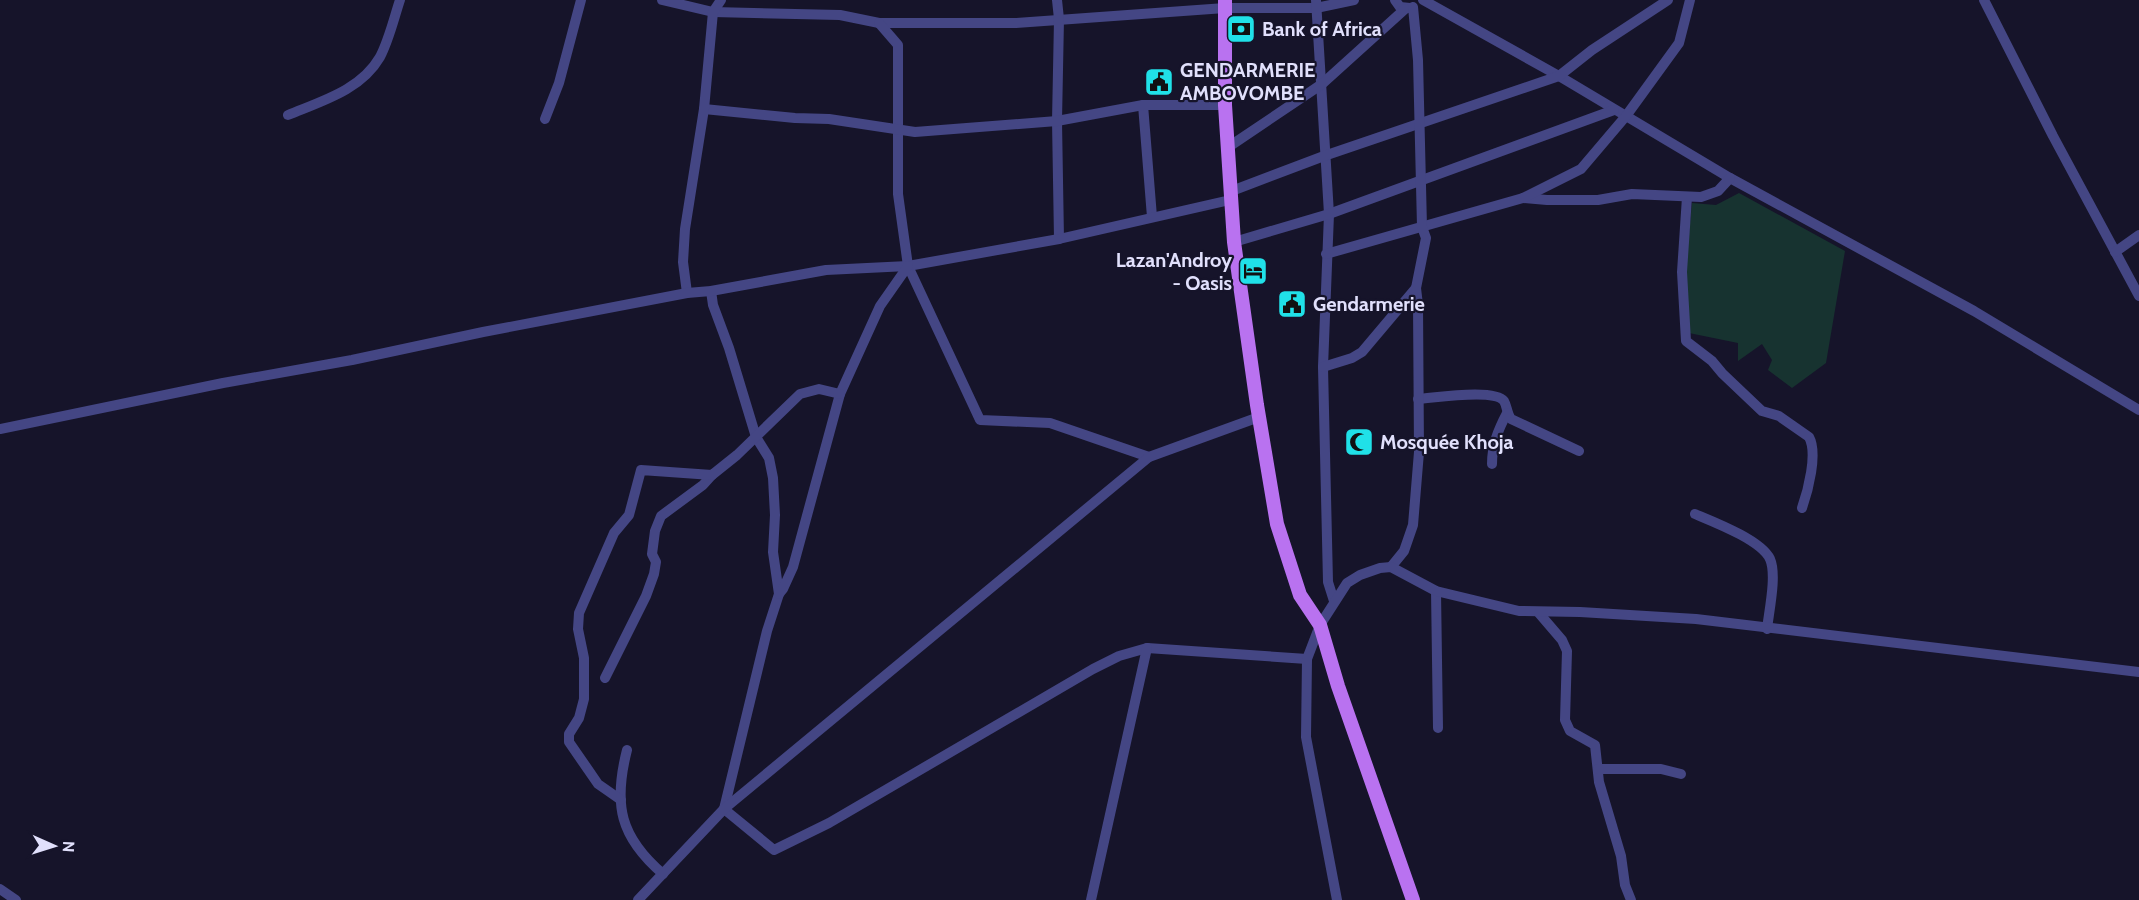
<svg xmlns="http://www.w3.org/2000/svg" width="2139" height="900" font-family="Cabin,sans-serif">
  <rect width="100%" height="100%" fill="#16142a"/>
  <!-- green -->
  <path fill="#173330" d="M1739,193L1845,251L1826,363L1792,388L1768,370L1772,360L1762,344L1738,361V343L1689,333L1685,273L1692,203L1716,205Z"/>
  <g fill="none" stroke-linecap="round" stroke-linejoin="round">
    <!-- minor -->
    <g stroke="#444684" stroke-width="10">
      <path d="M662,0L713,12L840,15L879,23H1016L1225,8H1316L1354,0"/>
      <path d="M1057,0L1059,19L1057,121L1059,239"/>
      <path d="M1316,0L1329,214L1323,367L1328,582L1334,601"/>
      <path d="M1395,0L1400,7L1410,8"/>
      <path d="M1423,0L1559,76L1730,178L1974,311L2139,410"/>
      <path d="M1984,0L2053,136L2139,296"/>
      <path d="M879,23L898,45V194L908,266L980,420L1050,423L1149,457"/>
      <path d="M1143,105L1152,217"/>
      <path d="M704,109L795,118L829,119L915,132L1057,121L1143,105H1225"/>
      <path d="M288,115C322,101 361,90 380,57C389,40 394,18 400,0"/>
      <path d="M545,119L559,83L581,0"/>
      <path d="M1227,148L1322,84L1405,9"/>
      <path d="M1229,192L1324,156L1559,76L1592,50L1668,0"/>
      <path d="M1687,197L1682,272L1686,341L1712,361L1722,373L1762,411L1779,416L1809,437C1818,453 1808,491 1802,508"/>
      <path d="M1523,198L1547,200H1598L1632,194L1701,197L1718,191L1730,178"/>
      <path d="M1234,242L1329,214L1614,110"/>
      <path d="M2115,252L2139,235"/>
      <path d="M1326,254L1523,198L1581,169L1626,116L1679,43L1690,0"/>
      <path d="M711,291L713,305L729,348L756,437L769,458L773,478L775,515L773,552L779,594L767,631L724,809L774,850L829,823L1093,669L1119,656L1147,648L1307,659"/>
      <path d="M687,293L683,262L685,229L704,109L713,12L721,0"/>
      <path d="M1323,367L1352,358L1362,352L1416,288"/>
      <path d="M1418,399C1435,398 1494,388 1504,401C1507,406 1507,414 1511,419L1579,451"/>
      <path d="M0,429L223,383L352,360L483,332L687,293L711,291L826,270L908,266L1059,239L1230,200"/>
      <path d="M1492,464C1492,445 1498,430 1507,413"/>
      <path d="M1695,514C1714,522 1761,540 1770,559C1777,575 1769,611 1767,629"/>
      <path d="M1391,567L1404,551L1413,525L1419,452L1418,305L1416,288L1426,238L1422,227L1418,60L1413,7"/>
      <path d="M1436,591L1438,728"/>
      <path d="M779,594L783,589L793,567L840,394L880,306L908,266"/>
      <path d="M1538,612L1562,640L1567,651L1565,720L1570,731L1595,745L1599,782L1621,856L1625,885L1631,900"/>
      <path d="M605,678L646,596L654,574L656,562L652,554L655,531L661,516L703,485L712,475"/>
      <path d="M627,750C613,805 620,837 663,874"/>
      <path d="M1598,769H1661L1681,774"/>
      <path d="M621,800L598,784L569,742V734L579,718L584,699V658L578,629L579,613L614,533L629,515L641,470L712,475L737,455L800,394L819,389L840,394"/>
      <path d="M0,889L16,900"/>
      <path d="M638,900L724,809L1149,457L1259,417"/>
      <path d="M1091,900L1147,648"/>
      <path d="M1337,900L1306,737L1307,659L1320,625L1347,583L1360,575L1380,568L1391,567L1436,591L1519,611L1580,612L1696,619L2139,672"/>
    </g>
    <!-- major -->
    <path stroke="#b972f0" stroke-width="14" d="M1225,0V105L1234,242L1257,405L1277,524L1300,595L1320,625L1338,686L1413,900"/>
  </g>
  <!-- icons -->
  <defs>
    <g id="bank-square" transform="scale(1.5)"><rect x="-9" y="-9" width="18" height="18" rx="4" fill="#20e1e8" stroke="#16142a"/><path d="M-6-4H6V4H-6ZM0-2.3a2.3 2.3 0 1 0 0 4.6a2.3 2.3 0 1 0 0-4.6Z" fill="#111"/></g>
    <g id="civic-square" transform="scale(1.5)"><rect x="-9" y="-9" width="18" height="18" rx="4" fill="#20e1e8" stroke="#16142a"/><path d="M-.6-6.5H3V-4.5H.6V-3L4-1V1h2V6H-6V1h2V-1L-.6-3ZM-1.2 2.5V6h2.4V2.5Z" fill="#111"/></g>
    <g id="hotel-square" transform="scale(1.5)"><rect x="-9" y="-9" width="18" height="18" rx="4" fill="#20e1e8" stroke="#16142a"/><path d="M-6-4.5h1.5V1H6V5H4.5V3h-9V5H-6ZM-4 0a1.8 1.8 0 1 1 3.6 0ZM.5 0V-2.5h3Q6-2.5 6 0Z" fill="#111"/></g>
    <g id="mosque-square" transform="scale(1.5)"><rect x="-9" y="-9" width="18" height="18" rx="4" fill="#20e1e8" stroke="#16142a"/><path d="M3.5-4.9A6 6 0 1 0 3.5 4.9A5 5 0 1 1 3.5-4.9Z" fill="#111"/></g>
  </defs>
  <g fill-rule="evenodd">
    <use href="#bank-square" x="1241" y="29"/>
    <use href="#civic-square" x="1159" y="82"/>
    <use href="#hotel-square" x="1253" y="271"/>
    <use href="#civic-square" x="1292" y="304"/>
    <use href="#mosque-square" x="1359" y="442"/>
  </g>
  <g text-anchor="middle" stroke-width="4.5" stroke-linejoin="round" paint-order="stroke">
    <!-- poi labels -->
    <g font-size="20" font-weight="bold" fill="#e1e0fc" stroke="#16142a" text-anchor="start">
      <text x="1262" y="36">Bank of Africa</text>
      <text x="1180" y="77">GENDARMERIE<tspan x="1180" dy="23">AMBOVOMBE</tspan></text>
      <text x="1232" y="267" text-anchor="end">Lazan'Androy<tspan x="1232" dy="23">- Oasis</tspan></text>
      <text x="1313" y="311">Gendarmerie</text>
      <text x="1380" y="449">Mosquée Khoja</text>
    </g>
  </g>
  <!-- north arrow -->
  <g transform="translate(54 846) rotate(93)" stroke="#16142a" stroke-width="4.5" paint-order="stroke">
  <path d="M0-4.5L10 22L0 15L-10 22Z" fill="#e1e0fc"/>
  <text y="-9" font-size="16" font-weight="bold" text-anchor="middle" fill="#e1e0fc">N</text>
  </g>
</svg>
